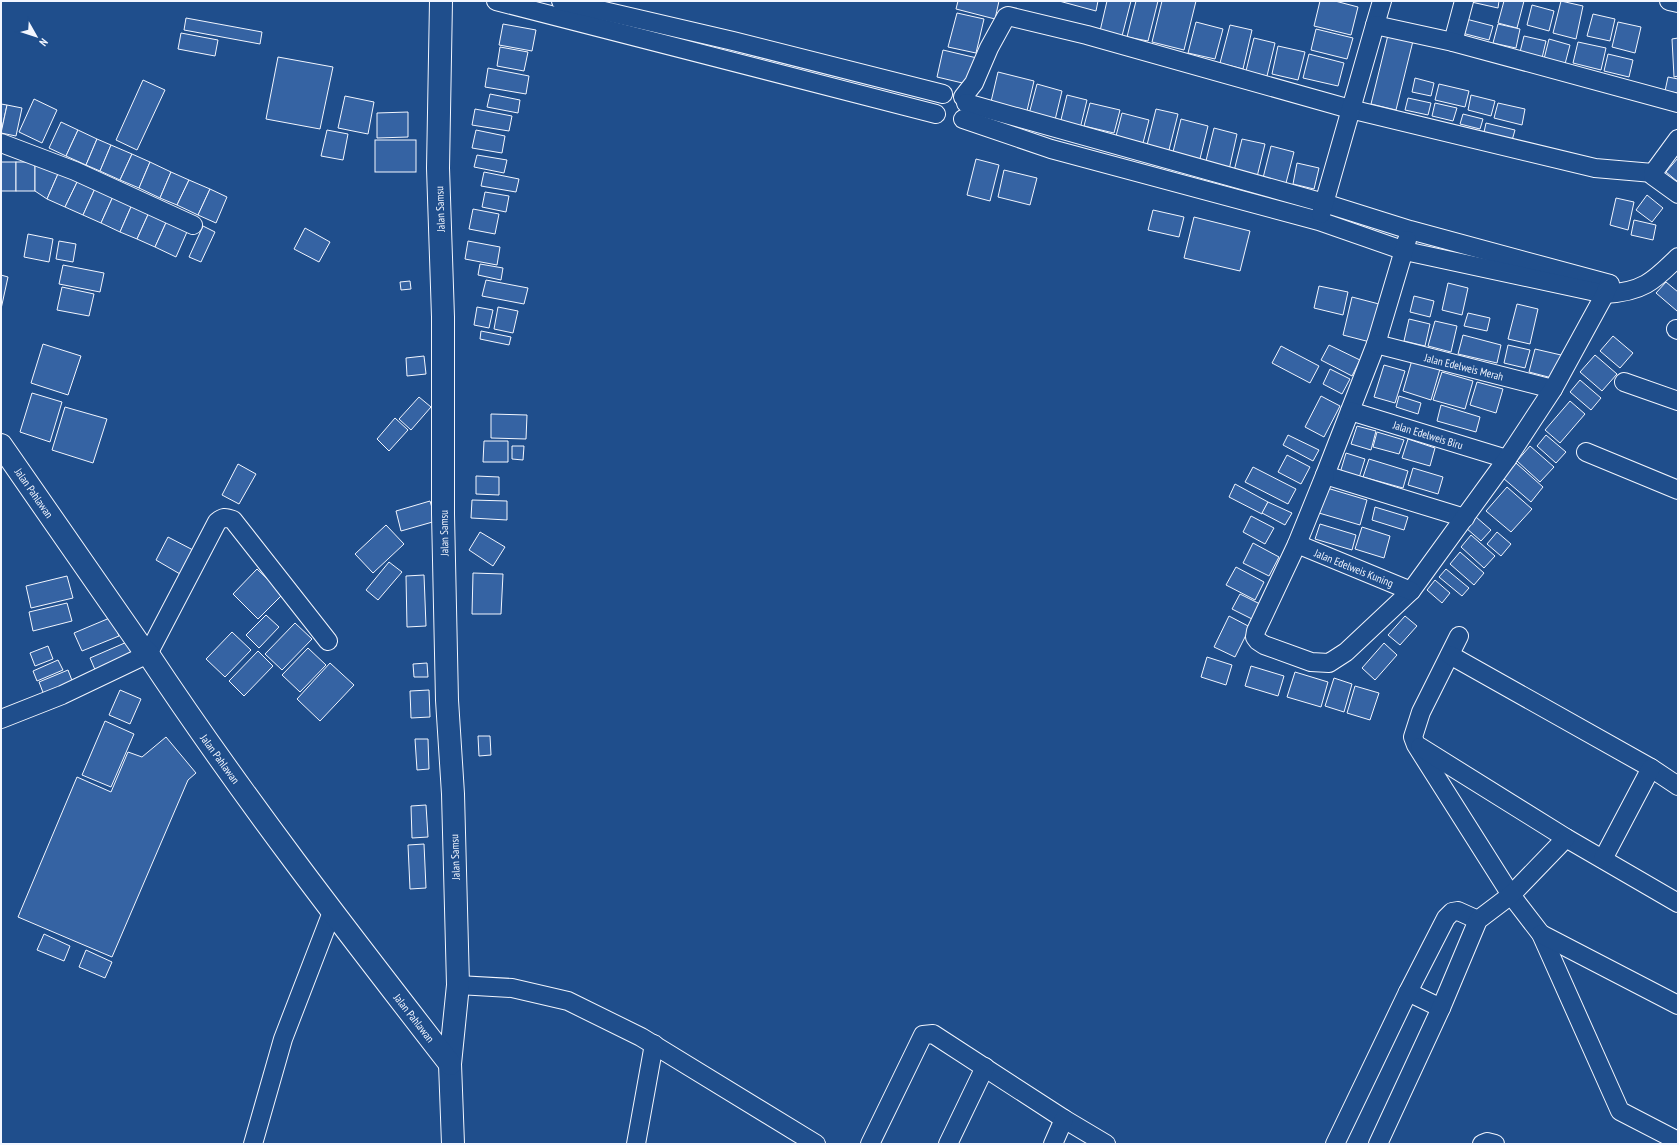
<svg xmlns="http://www.w3.org/2000/svg" width="1679" height="1145" font-family="'PT Sans Narrow',sans-serif">
  <rect width="100%" height="100%" fill="#1f4e8c"/>
  <!-- building -->
  <g fill="#3563a3" stroke="#f2f6ff">
    <path d="M958,1H999L995,19L956,9Z"/>
    <path d="M1059,1H1098L1096,11Z"/>
    <path d="M1107,1H1131L1122,36L1100,31Z"/>
    <path d="M1136,1H1158L1148,41L1127,37Z"/>
    <path d="M1162,1H1196L1184,50L1152,42Z"/>
    <path d="M1320,1H1335L1358,7L1351,35L1314,26Z"/>
    <path d="M1467,1H1499L1498,8Z"/>
    <path d="M1504,1H1524L1517,28L1498,23Z"/>
    <path d="M1561,1L1583,6L1576,39L1553,33Z"/>
    <path d="M1532,5L1554,11L1549,31L1527,25Z"/>
    <path d="M957,13L984,19L976,53L948,47Z"/>
    <path d="M1593,14L1615,19L1610,41L1587,36Z"/>
    <path d="M186,18L262,32L260,44L184,30Z"/>
    <path d="M1466,19L1493,26L1489,40L1462,33Z"/>
    <path d="M1196,22L1223,29L1215,59L1188,53Z"/>
    <path d="M1618,22L1641,27L1635,53L1612,47Z"/>
    <path d="M503,24L536,30L532,51L499,45Z"/>
    <path d="M1498,24L1520,29L1516,48L1493,43Z"/>
    <path d="M1230,25L1252,30L1243,69L1220,63Z"/>
    <path d="M1316,29L1353,38L1347,59L1311,50Z"/>
    <path d="M181,33L218,40L215,56L178,49Z"/>
    <path d="M1388,35L1413,41L1396,110L1371,104Z"/>
    <path d="M1524,36L1546,41L1542,58L1520,52Z"/>
    <path d="M1254,38L1275,43L1267,76L1246,71Z"/>
    <path d="M1678,38V76L1674,77L1672,39Z"/>
    <path d="M1549,39L1570,45L1565,64L1544,59Z"/>
    <path d="M1578,42L1606,48L1601,70L1573,63Z"/>
    <path d="M1278,46L1305,52L1298,80L1272,74Z"/>
    <path d="M500,47L528,52L524,71L497,66Z"/>
    <path d="M943,50L977,58L971,85L937,77Z"/>
    <path d="M1309,54L1344,63L1338,86L1303,78Z"/>
    <path d="M1608,54L1633,60L1629,77L1604,71Z"/>
    <path d="M278,57L333,67L320,129L266,119Z"/>
    <path d="M488,68L529,76L526,94L485,87Z"/>
    <path d="M998,72L1034,81L1026,115L990,106Z"/>
    <path d="M1668,77L1678,79V93L1665,91Z"/>
    <path d="M1415,78L1434,83L1431,96L1412,92Z"/>
    <path d="M143,80L165,90L137,150L116,140Z"/>
    <path d="M1037,84L1062,91L1055,120L1029,114Z"/>
    <path d="M1439,84L1469,91L1465,107L1435,100Z"/>
    <path d="M490,94L520,100L518,113L487,107Z"/>
    <path d="M1067,95L1087,100L1079,133L1059,128Z"/>
    <path d="M1471,95L1495,101L1491,116L1468,110Z"/>
    <path d="M345,96L374,102L368,134L338,128Z"/>
    <path d="M1408,98L1431,103L1428,115L1405,110Z"/>
    <path d="M34,99L57,110L42,143L19,132Z"/>
    <path d="M1090,103L1120,110L1114,133L1084,126Z"/>
    <path d="M1435,103L1457,108L1453,121L1432,116Z"/>
    <path d="M1498,103L1525,109L1522,125L1494,118Z"/>
    <path d="M1,104L7,105L1,133Z"/>
    <path d="M7,105L22,108L16,136L1,133Z"/>
    <path d="M475,109L512,116L509,131L472,125Z"/>
    <path d="M1156,109L1178,114L1168,154L1146,149Z"/>
    <path d="M408,112V137L377,138V113Z"/>
    <path d="M1122,113L1149,120L1143,143L1116,136Z"/>
    <path d="M1463,114L1483,119L1480,129L1460,124Z"/>
    <path d="M1181,119L1208,126L1199,163L1172,156Z"/>
    <path d="M61,122L78,130L66,156L49,148Z"/>
    <path d="M1486,123L1515,130L1511,144L1483,137Z"/>
    <path d="M1214,128L1237,134L1229,170L1205,165Z"/>
    <path d="M78,130L97,139L86,165L66,156Z"/>
    <path d="M327,130L348,134L343,160L321,156Z"/>
    <path d="M476,130L505,136L502,153L472,148Z"/>
    <path d="M97,139L111,145L100,171L86,165Z"/>
    <path d="M1242,139L1265,144L1256,181L1233,175Z"/>
    <rect x="375" y="140" width="41" height="32"/>
    <path d="M111,145L132,154L120,180L100,171Z"/>
    <path d="M1271,146L1294,152L1286,183L1263,178Z"/>
    <path d="M132,154L150,162L139,188L120,180Z"/>
    <path d="M477,155L507,160L504,173L474,167Z"/>
    <path d="M1678,158V182L1666,172Z"/>
    <path d="M976,159L999,165L990,201L967,195Z"/>
    <rect x="1" y="162" width="15" height="29"/>
    <rect x="16" y="162" width="19" height="29"/>
    <path d="M35,162L61,167L47,199L35,191Z"/>
    <path d="M150,162L171,172L160,198L139,188Z"/>
    <path d="M1297,163L1319,168L1314,189L1293,184Z"/>
    <path d="M61,167L80,176L65,207L47,199Z"/>
    <path d="M1004,170L1037,178L1030,205L998,197Z"/>
    <path d="M171,172L189,180L177,205L160,198Z"/>
    <path d="M484,172L519,179L516,192L481,186Z"/>
    <path d="M80,176L97,184L83,215L65,207Z"/>
    <path d="M189,180L210,189L198,215L177,205Z"/>
    <path d="M97,184L115,192L101,223L83,215Z"/>
    <path d="M210,189L227,197L216,223L198,215Z"/>
    <path d="M115,192L134,200L120,232L101,223Z"/>
    <path d="M485,192L509,196L506,212L482,207Z"/>
    <path d="M1647,195L1663,208L1652,222L1636,210Z"/>
    <path d="M1616,198L1634,202L1628,230L1610,225Z"/>
    <path d="M134,200L151,208L137,239L120,232Z"/>
    <path d="M151,208L169,216L155,247L137,239Z"/>
    <path d="M473,209L499,214L495,234L469,229Z"/>
    <path d="M1153,210L1184,217L1179,237L1148,230Z"/>
    <path d="M169,216L190,225L176,257L155,247Z"/>
    <path d="M1194,217L1250,231L1240,271L1184,258Z"/>
    <path d="M1634,220L1656,225L1653,240L1631,235Z"/>
    <path d="M203,226L215,232L201,262L189,257Z"/>
    <path d="M305,228L330,242L319,262L294,249Z"/>
    <path d="M28,234L53,239L49,262L24,257Z"/>
    <path d="M59,241L76,244L73,262L56,259Z"/>
    <path d="M468,241L500,247L497,265L465,259Z"/>
    <path d="M480,264L503,268L501,280L478,275Z"/>
    <path d="M63,265L104,273L100,292L59,284Z"/>
    <path d="M1,275L8,277L1,309Z"/>
    <path d="M486,280L528,288L524,304L482,296Z"/>
    <path d="M410,281L411,289L401,290L400,282Z"/>
    <path d="M1666,282L1678,292V310L1677,311L1656,293Z"/>
    <path d="M1448,283L1468,288L1462,315L1442,310Z"/>
    <path d="M1319,286L1348,292L1343,315L1314,308Z"/>
    <path d="M62,287L94,294L89,316L57,310Z"/>
    <path d="M1414,296L1434,301L1430,317L1410,312Z"/>
    <path d="M1352,297L1379,304L1370,342L1343,335Z"/>
    <path d="M1517,304L1538,309L1530,344L1508,339Z"/>
    <path d="M477,307L493,310L489,328L474,325Z"/>
    <path d="M498,307L518,311L513,333L494,329Z"/>
    <path d="M1468,313L1490,318L1487,331L1464,326Z"/>
    <path d="M1409,319L1430,324L1425,346L1404,341Z"/>
    <path d="M1435,321L1457,326L1451,352L1428,346Z"/>
    <path d="M481,331L511,337L509,345L480,339Z"/>
    <path d="M1463,335L1501,345L1497,363L1458,354Z"/>
    <path d="M1613,336L1633,353L1620,368L1600,351Z"/>
    <path d="M43,344L81,356L68,395L31,383Z"/>
    <path d="M1329,345L1360,360L1352,376L1321,360Z"/>
    <path d="M1508,345L1530,350L1525,368L1504,363Z"/>
    <path d="M1281,346L1319,366L1310,383L1272,363Z"/>
    <path d="M1535,349L1561,355L1556,379L1529,372Z"/>
    <path d="M1595,355L1617,374L1602,391L1580,372Z"/>
    <path d="M424,356L426,374L407,376L406,358Z"/>
    <path d="M1412,360L1440,369L1431,400L1403,391Z"/>
    <path d="M1384,365L1405,371L1395,403L1374,397Z"/>
    <path d="M1330,369L1350,379L1342,394L1323,384Z"/>
    <path d="M1442,372L1473,381L1465,409L1433,400Z"/>
    <path d="M1580,380L1601,398L1591,410L1570,392Z"/>
    <path d="M1477,382L1503,389L1496,413L1470,405Z"/>
    <path d="M32,393L62,402L50,442L20,432Z"/>
    <path d="M1321,396L1340,406L1324,437L1305,427Z"/>
    <path d="M1399,396L1421,403L1418,414L1396,407Z"/>
    <path d="M419,397L431,407L411,430L399,419Z"/>
    <path d="M1570,401L1585,414L1560,443L1545,430Z"/>
    <path d="M1441,405L1480,417L1476,432L1437,421Z"/>
    <path d="M65,407L107,419L93,463L52,450Z"/>
    <path d="M491,414L527,415L526,439L491,438Z"/>
    <path d="M395,418L408,430L389,451L377,439Z"/>
    <path d="M1357,426L1376,431L1371,450L1351,444Z"/>
    <path d="M1377,432L1404,440L1399,454L1373,447Z"/>
    <path d="M1288,435L1319,450L1313,461L1283,445Z"/>
    <path d="M1546,435L1566,452L1556,463L1537,446Z"/>
    <path d="M1408,439L1435,448L1430,466L1402,458Z"/>
    <path d="M484,441H508V462H483Z"/>
    <path d="M512,446H524L523,460L512,459Z"/>
    <path d="M1530,446L1554,467L1540,482L1517,461Z"/>
    <path d="M1346,453L1365,459L1359,478L1340,473Z"/>
    <path d="M1287,455L1310,467L1301,484L1278,472Z"/>
    <path d="M1369,459L1408,471L1403,488L1363,477Z"/>
    <path d="M1516,463L1543,487L1531,502L1503,478Z"/>
    <path d="M238,464L256,474L239,504L222,495Z"/>
    <path d="M1253,467L1296,489L1288,504L1245,482Z"/>
    <path d="M1413,468L1443,477L1438,494L1408,485Z"/>
    <path d="M476,476L499,477V495L476,494Z"/>
    <path d="M1235,484L1268,502L1262,514L1229,497Z"/>
    <path d="M1507,487L1532,509L1511,532L1486,511Z"/>
    <path d="M1327,488L1367,500L1360,525L1319,513Z"/>
    <path d="M472,500L507,501V520L471,518Z"/>
    <path d="M430,501L436,521L401,531L396,511Z"/>
    <path d="M1268,502L1292,513L1285,525L1262,513Z"/>
    <path d="M1375,507L1408,517L1404,530L1372,520Z"/>
    <path d="M1251,516L1274,528L1265,544L1243,532Z"/>
    <path d="M1476,517L1491,530L1481,541L1466,528Z"/>
    <path d="M1320,524L1356,535L1352,550L1315,539Z"/>
    <path d="M386,525L404,544L373,573L355,554Z"/>
    <path d="M1362,527L1390,536L1384,558L1355,549Z"/>
    <path d="M480,532L505,547L493,566L469,550Z"/>
    <path d="M1497,532L1511,544L1501,556L1487,544Z"/>
    <path d="M1471,535L1495,556L1484,568L1461,547Z"/>
    <path d="M168,537L193,550L180,574L156,560Z"/>
    <path d="M1253,543L1279,557L1269,576L1243,563Z"/>
    <path d="M1460,552L1484,573L1474,585L1450,564Z"/>
    <path d="M389,562L402,572L378,600L366,590Z"/>
    <path d="M1236,567L1264,582L1255,600L1226,585Z"/>
    <path d="M257,569L283,594L258,619L233,594Z"/>
    <path d="M1446,569L1469,588L1462,596L1439,577Z"/>
    <path d="M473,573L503,574L501,614H472Z"/>
    <path d="M424,575L426,626L407,627L406,576Z"/>
    <path d="M67,576L73,598L31,608L26,586Z"/>
    <path d="M1435,580L1450,593L1442,603L1427,590Z"/>
    <path d="M1240,594L1260,604L1252,619L1232,609Z"/>
    <path d="M67,603L72,621L33,631L29,612Z"/>
    <path d="M266,615L279,627L259,648L246,635Z"/>
    <path d="M1229,616L1250,627L1235,657L1214,647Z"/>
    <path d="M1405,616L1417,626L1400,645L1388,635Z"/>
    <path d="M112,617L119,636L82,651L74,633Z"/>
    <path d="M295,623L312,639L282,670L265,654Z"/>
    <path d="M232,632L251,650L225,677L206,659Z"/>
    <path d="M127,642L133,657L96,672L90,658Z"/>
    <path d="M1384,643L1397,655L1375,680L1362,668Z"/>
    <path d="M48,646L53,659L35,666L30,653Z"/>
    <path d="M308,648L326,665L300,692L282,675Z"/>
    <path d="M258,651L273,666L244,696L229,681Z"/>
    <path d="M1207,657L1232,665L1226,685L1201,677Z"/>
    <path d="M58,660L63,670L37,681L33,671Z"/>
    <path d="M330,663L354,685L320,721L297,699Z"/>
    <path d="M427,663L428,677H414L413,664Z"/>
    <path d="M1251,666L1284,676L1278,696L1245,686Z"/>
    <path d="M68,670L73,683L44,695L39,682Z"/>
    <path d="M1295,672L1328,682L1321,707L1287,697Z"/>
    <path d="M1334,678L1352,684L1344,712L1325,706Z"/>
    <path d="M1355,686L1379,693L1370,720L1347,713Z"/>
    <path d="M120,690L141,699L130,724L109,715Z"/>
    <path d="M429,690L430,717L411,718L410,691Z"/>
    <path d="M105,721L134,734L111,787L82,775Z"/>
    <path d="M478,736H490L491,755L479,756Z"/>
    <path d="M166,737L196,773L188,780L112,957L18,917L77,777L111,792L128,752L142,757Z"/>
    <path d="M415,739H428L429,769L417,770Z"/>
    <path d="M426,805L428,837L412,838L411,806Z"/>
    <path d="M424,844L426,888L410,889L408,845Z"/>
    <path d="M44,934L70,946L64,961L37,950Z"/>
    <path d="M86,950L112,962L105,978L79,967Z"/>
  </g>
  <g fill="none" stroke-linecap="round" stroke-linejoin="round">
    <!-- street casing -->
    <g stroke="#f2f6ff" stroke-width="20">
      <g id="street">
        <path d="M496,1L936,114"/>
        <path d="M561,1L733,41L943,94"/>
        <path d="M1669,1L1678,3"/>
        <path d="M1375,25L1382,1"/>
        <path d="M1453,42L1464,1"/>
        <path d="M963,97L974,83L989,48L1006,17L1008,16L1087,35L1350,109L1595,168L1653,173"/>
        <path d="M966,103L1324,203L1410,230L1610,284"/>
        <path d="M963,119L1051,149L1319,221L1405,251L1605,294C1642,292 1653,282 1678,257"/>
        <path d="M1678,139L1653,173V176L1678,194"/>
        <path d="M1,143L75,171L193,225"/>
        <path d="M1321,214L1375,25L1453,42L1678,103"/>
        <path d="M1407,240L1376,344L1325,475L1465,518"/>
        <path d="M1676,329L1678,330"/>
        <path d="M1376,344L1553,389"/>
        <path d="M1624,382L1678,401"/>
        <path d="M1350,411L1507,459"/>
        <path d="M1586,452L1678,490"/>
        <path d="M1325,475L1297,544L1256,631L1255,637L1258,641L1264,645L1311,662L1329,663L1346,652L1411,591L1507,459L1553,389L1605,294L1609,284"/>
        <path d="M1297,544L1411,591"/>
        <path d="M1459,636L1421,712L1413,737L1416,745L1511,895L1541,934L1620,1111L1678,1141"/>
        <path d="M1450,655L1651,768L1678,786"/>
        <path d="M1,719L62,695L148,654L217,522C223,517 225,517 233,520L328,641"/>
        <path d="M1420,747L1566,838L1678,903"/>
        <path d="M1603,859L1651,768"/>
        <path d="M1541,934L1678,1005"/>
        <path d="M458,985L512,988L568,1001L641,1037L816,1144"/>
        <path d="M1408,992L1441,1008"/>
        <path d="M253,1144L283,1039L332,912"/>
        <path d="M636,1144L654,1044"/>
        <path d="M870,1144L923,1035L933,1034L1064,1119L1106,1144"/>
        <path d="M948,1144L985,1067"/>
        <path d="M1053,1144L1064,1119"/>
        <path d="M1335,1144L1408,992L1446,918L1452,912L1458,911L1478,920"/>
        <path d="M1378,1144L1441,1008L1478,920L1511,895L1566,838"/>
        <path d="M1482,1144L1487,1142L1495,1144"/>
      </g>
    </g>
    <!-- secondary casing -->
    <g stroke="#f2f6ff" stroke-width="24">
      <g id="secondary">
        <path d="M441,1L438,168L443,317V514L447,700L453,794L458,985L450,1064L453,1144"/>
        <path d="M1,445L142,648L148,654C242,796 346,930 450,1064"/>
      </g>
    </g>
    <!-- street -->
    <use href="#street" stroke="#1f4e8c" stroke-width="18"/>
    <!-- secondary -->
    <use href="#secondary" stroke="#1f4e8c" stroke-width="22"/>
  </g>
  <g text-anchor="middle" stroke-width="3" stroke-linejoin="round" paint-order="stroke">
    <!-- street labels -->
    <g font-size="11" fill="#f2f6ff" stroke="#1f4e8c">
      <text transform="translate(440 209) rotate(-92)" y="4">Jalan Samsu</text>
      <text transform="translate(1464 367) rotate(14)" y="4">Jalan Edelweis Merah</text>
      <text transform="translate(1428 435) rotate(17)" y="4">Jalan Edelweis Biru</text>
      <text transform="translate(34 493) rotate(55)" y="4">Jalan Pahlawan</text>
      <text transform="translate(444 533) rotate(-91)" y="4">Jalan Samsu</text>
      <text transform="translate(1354 568) rotate(22)" y="4">Jalan Edelweis Kuning</text>
      <text transform="translate(220 759) rotate(54)" y="4">Jalan Pahlawan</text>
      <text transform="translate(455 857) rotate(-92)" y="4">Jalan Samsu</text>
      <text transform="translate(414 1018) rotate(52)" y="4">Jalan Pahlawan</text>
    </g>
  </g>
  <!-- border -->
  <rect width="1679" height="1145" fill="none" stroke="#f2f6ff" stroke-width="4"/>
  <!-- north arrow -->
  <g transform="translate(36 36) rotate(129)" stroke="#1f4e8c" stroke-width="3" paint-order="stroke">
  <path d="M0-3L7 15L0 10L-7 15Z" fill="#f2f6ff"/>
  <text y="-6" font-size="11" font-weight="bold" text-anchor="middle" fill="#f2f6ff">N</text>
  </g>
</svg>
